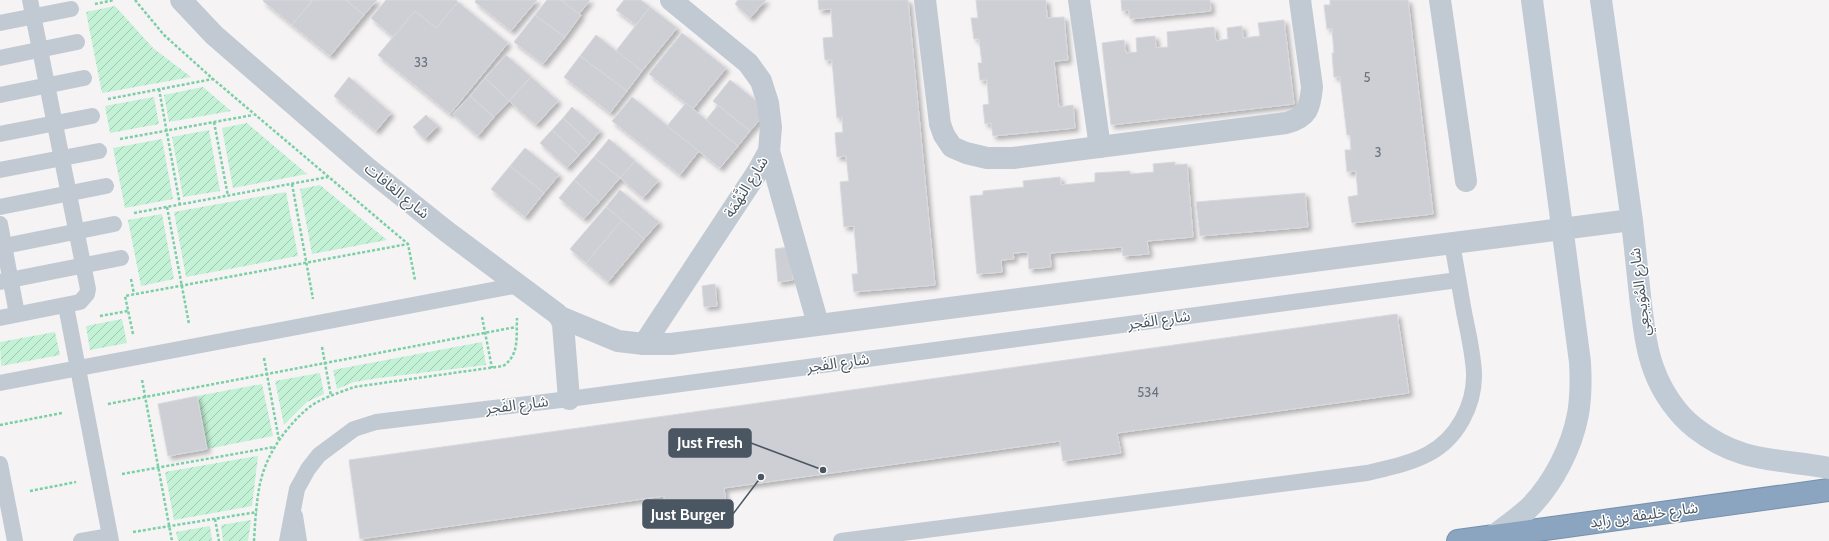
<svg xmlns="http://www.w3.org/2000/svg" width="1829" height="541" font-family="Cabin,'Noto Sans Arabic',sans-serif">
  <defs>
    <pattern id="garden-furrows" width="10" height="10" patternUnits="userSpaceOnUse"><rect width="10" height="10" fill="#c3f1d5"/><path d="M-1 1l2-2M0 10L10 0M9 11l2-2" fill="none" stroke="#a0c6b0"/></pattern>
    <filter id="shadow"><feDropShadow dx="3.5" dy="3.5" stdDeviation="2" flood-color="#0004"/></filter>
  </defs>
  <rect width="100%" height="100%" fill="#f5f3f3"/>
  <!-- garden -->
  <g fill="url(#garden-furrows)">
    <path d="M115,6L153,48L191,77L102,93L86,12Z"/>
    <path d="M203,87L231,111L169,122L164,95Z"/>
    <path d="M154,97L159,124L110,133L105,106Z"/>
    <path d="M247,123L307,174L233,188L222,128Z"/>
    <path d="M209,130L220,191L183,197L172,137Z"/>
    <path d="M162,139L173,199L125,208L113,148Z"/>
    <path d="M320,185L387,240L312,254L300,189Z"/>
    <path d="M286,192L298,256L186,277L174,212Z"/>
    <path d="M162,214L174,279L141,286L128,220Z"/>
    <path d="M122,319L127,343L90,350L86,326Z"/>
    <path d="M55,332L60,355L1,366L0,342Z"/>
    <path d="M482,342L486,365L379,378L354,382L337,389L333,370Z"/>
    <path d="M320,373L324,394L307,402L284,425L275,381Z"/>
    <path d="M262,384L273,436L207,449L197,396Z"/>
    <path d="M258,456L252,506L174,520L165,472Z"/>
    <path d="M251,520L248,541H223L221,525Z"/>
    <path d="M210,526L212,541H178L176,532Z"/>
  </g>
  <!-- building -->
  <g fill="#cdcfd5" stroke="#d7d9de" filter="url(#shadow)">
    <path d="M264,0H311L312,1L292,25L263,1Z"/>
    <path d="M313,0H346L364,15L330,56L292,25Z"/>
    <path d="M346,0H377L364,15Z"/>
    <path d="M386,0H456L458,2L436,28L415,11L393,37L371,18Z"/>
    <path d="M476,0H537L511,31L475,2Z"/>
    <path d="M547,0H561L581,15L565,37L535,15Z"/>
    <path d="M561,0H590L579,14Z"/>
    <path d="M624,0H641L650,7L636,25L616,10Z"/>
    <path d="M738,0H766L750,18L735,4Z"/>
    <path d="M818,0H908L935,285L854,292L852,274H858L854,226L844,227L840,182L849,181L846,156L837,157L835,133L843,132L842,117L837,118L832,60H825L823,38L833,37L831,9L819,10Z"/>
    <path d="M976,0H1046L1047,18L1064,17L1068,60L1054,61L1059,107L1073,105L1075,128L993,136L991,123L985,124L983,105L989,104L987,80H980L978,63H982L979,39H974L971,18H978Z"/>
    <path d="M1121,0H1210L1211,11L1130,19L1129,10L1122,11Z"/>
    <path d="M1330,0H1408L1433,214L1352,223L1348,197L1358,195L1356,171L1347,172L1345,150H1351L1350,135H1347L1340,77H1334L1332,53H1334L1332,28L1327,29L1324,5H1330Z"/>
    <path d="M458,2L508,43L450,114L378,55L415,11L436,28Z"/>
    <path d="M650,7L677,28L642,71L616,51Z"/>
    <path d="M535,15L565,37L543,64L514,42Z"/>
    <path d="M1284,20L1294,104L1111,125L1102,43L1124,40L1126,53L1137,52L1136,38L1155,36L1156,48L1168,47L1167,32L1214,27L1216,41L1228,39L1227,28L1242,26L1243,38L1260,36L1258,23Z"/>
    <path d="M682,33L726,68L693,109L649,74Z"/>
    <path d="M596,35L642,71L627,91L580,56Z"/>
    <path d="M506,55L531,77L509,101L485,78Z"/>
    <path d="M580,56L627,91L610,113L564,77Z"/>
    <path d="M349,77L391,113L376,131L334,96Z"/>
    <path d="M531,77L558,101L536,125L509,101Z"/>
    <path d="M485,78L509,101L494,117L470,96Z"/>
    <path d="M730,80L768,110L750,131L713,101Z"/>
    <path d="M470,96L494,117L478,136L453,114Z"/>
    <path d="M632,97L699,151L680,175L612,121Z"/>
    <path d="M686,103L738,146L720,168L667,126Z"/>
    <path d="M718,105L750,131L738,146L706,120Z"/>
    <path d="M572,107L600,131L590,143L563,118Z"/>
    <path d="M426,115L438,126L425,139L413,127Z"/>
    <path d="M563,118L590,143L579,155L552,130Z"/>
    <path d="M552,130L579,155L567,168L540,143Z"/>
    <path d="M609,139L635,161L620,178L594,157Z"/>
    <path d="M525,148L559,175L544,193L510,166Z"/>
    <path d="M594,157L620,178L599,202L574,180Z"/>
    <path d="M635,161L658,181L643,198L620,178Z"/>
    <path d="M1175,162V165L1187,164L1193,237L1147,241L1149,254L1123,256L1122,247L1050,253L1051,267L1029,269L1028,252L1013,253L1014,259L1001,260L1002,272L977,274L970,196L983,195V191L1024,187L1023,181L1060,177L1061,185L1095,182V173L1130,171V174L1154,172L1153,164Z"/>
    <path d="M510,166L544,193L525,217L491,189Z"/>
    <path d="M574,180L599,202L584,219L559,198Z"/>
    <path d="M620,190L659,222L644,239L606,207Z"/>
    <path d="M1305,193L1308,227L1200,236L1196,202Z"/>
    <path d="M606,207L622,220L586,263L570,249Z"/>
    <path d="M622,220L644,239L608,282L586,263Z"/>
    <path d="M789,247L793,280L778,282L775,249Z"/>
    <path d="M715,284L717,306L704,307L702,286Z"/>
    <path d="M1397,314L1409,393L1117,433L1121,453L1063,461L1060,441L724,488L726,504L667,512L664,496L360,539L349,460Z"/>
    <path d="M197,396L207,449L168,456L158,404Z"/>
  </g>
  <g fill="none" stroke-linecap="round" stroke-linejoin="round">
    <!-- highway casing -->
    <g stroke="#7690ad" stroke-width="24">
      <path id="highway" d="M1458,541L1829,490"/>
    </g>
    <!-- path -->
    <g stroke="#7ad0a6" stroke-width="2.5" stroke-dasharray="3 2" stroke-linecap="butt">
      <path d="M135,0L164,35L213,79L408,244L415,280"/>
      <path d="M95,4L114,0"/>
      <path d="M159,89L180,205"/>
      <path d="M108,99L213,79"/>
      <path d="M214,122L228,196"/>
      <path d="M120,139L253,115"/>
      <path d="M292,184L313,299"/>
      <path d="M167,207L189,324"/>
      <path d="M134,213L328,177"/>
      <path d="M131,279L134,294"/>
      <path d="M100,316L128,311"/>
      <path d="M482,317L492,368"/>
      <path d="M133,334L125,296L408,244"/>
      <path d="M322,347L331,396"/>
      <path d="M264,358L279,440"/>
      <path d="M142,380L172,541"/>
      <path d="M108,404L516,327"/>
      <path d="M0,425L62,413"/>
      <path d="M122,474L274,447"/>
      <path d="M30,491L76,482"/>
      <path d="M215,519L219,541"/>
      <path d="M133,532L257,512"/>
      <path d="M254,541C255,524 256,506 259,489C264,458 283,430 307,409C320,398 339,393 354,387L503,366C520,355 516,336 517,318"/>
    </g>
    <!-- lane -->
    <g stroke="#c1cad2" stroke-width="16">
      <path d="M0,23L71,9"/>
      <path d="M0,58L77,42"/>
      <path d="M0,95L84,78"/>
      <path d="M0,134L92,116"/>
      <path d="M0,170L99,151"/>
      <path d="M0,207L106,186"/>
      <path d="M0,224L17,314"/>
      <path d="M0,247L114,224"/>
      <path d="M0,282L121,258"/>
      <path d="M66,306L111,541"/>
      <path d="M0,318L80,302L87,294L88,289L30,0"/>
      <path d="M0,383L519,285"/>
      <path d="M0,464L15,541"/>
      <path d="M295,516L299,541"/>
      <path d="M81,541L110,536"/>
      <path d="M287,541L297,489L308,469L319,455L354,429L376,422L569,399L1458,280"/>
      <path d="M841,541L1367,473C1388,468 1409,464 1428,454C1457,439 1475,405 1474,373C1473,352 1468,332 1464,312C1460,289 1456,266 1452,243"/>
    </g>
    <!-- street -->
    <g stroke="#c1cad2" stroke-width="22">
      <path d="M181,0L214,35L366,167L446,231L556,313L560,317L563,324L569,399"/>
      <path d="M925,0L940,124L944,135L952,147L966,153L987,158H1013L1286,123C1308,117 1310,108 1312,87L1300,0"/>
      <path d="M1079,0L1100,147"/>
      <path d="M1440,0L1466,181"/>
      <path d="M769,151L818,324"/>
      <path d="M560,317L618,341L644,344H671L1631,220"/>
      <path d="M644,344L758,171L769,151L771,127L768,103L761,81L748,63L671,0"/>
    </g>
    <!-- secondary -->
    <g stroke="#c1cbd6" stroke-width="22">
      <path d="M1601,0C1611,74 1622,147 1632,221C1635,249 1638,277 1641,305C1644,327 1646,349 1654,370C1662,392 1677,414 1695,428C1741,464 1777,458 1829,468"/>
      <path d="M1493,536C1505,527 1518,518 1529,508C1553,484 1572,447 1578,414C1581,397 1581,380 1580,362L1532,0"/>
    </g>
    <!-- highway -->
    <use href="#highway" stroke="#8ba5c1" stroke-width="22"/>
  </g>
  <g text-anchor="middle" stroke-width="3" stroke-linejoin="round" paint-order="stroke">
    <!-- number labels -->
    <g font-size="13" fill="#6b747e">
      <text x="421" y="67">33</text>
      <text x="1367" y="82">5</text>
      <text x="1378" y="157">3</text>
      <text x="1148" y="397">534</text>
    </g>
    <!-- street labels -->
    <g font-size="15" fill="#4a5661" stroke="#fff">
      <text transform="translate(746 187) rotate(-58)" y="5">شارع النَّهْمَة</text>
      <text transform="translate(397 191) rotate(39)" y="5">شارع الغافات</text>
      <text transform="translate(1640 292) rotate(-97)" y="5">شارع المُوَيجعِي</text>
      <text transform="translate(1159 320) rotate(-8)" y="5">شارع الفَجر</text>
      <text transform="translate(838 363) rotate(-8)" y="5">شارع الفَجر</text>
      <text transform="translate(517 405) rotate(-7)" y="5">شارع الفَجر</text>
      <text transform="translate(1644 515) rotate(-8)" y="5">شارع خليفة بن زايد</text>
    </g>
  </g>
  <!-- callouts -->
  <path fill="none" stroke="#4a5661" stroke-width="1.5" d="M823 470L751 443M761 477L733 514"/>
  <g fill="#4a5661" stroke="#fff" stroke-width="1.5">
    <circle cx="823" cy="470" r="4"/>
    <circle cx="761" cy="477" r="4"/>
  </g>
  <g fill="#4a5661" stroke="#4a5661" stroke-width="1.5">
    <rect x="669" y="429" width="82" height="28" rx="4"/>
    <rect x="643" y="500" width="90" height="28" rx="4"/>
  </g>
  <g font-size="16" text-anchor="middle" font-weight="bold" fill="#fff">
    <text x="710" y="448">Just Fresh</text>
    <text x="688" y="520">Just Burger</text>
  </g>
</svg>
